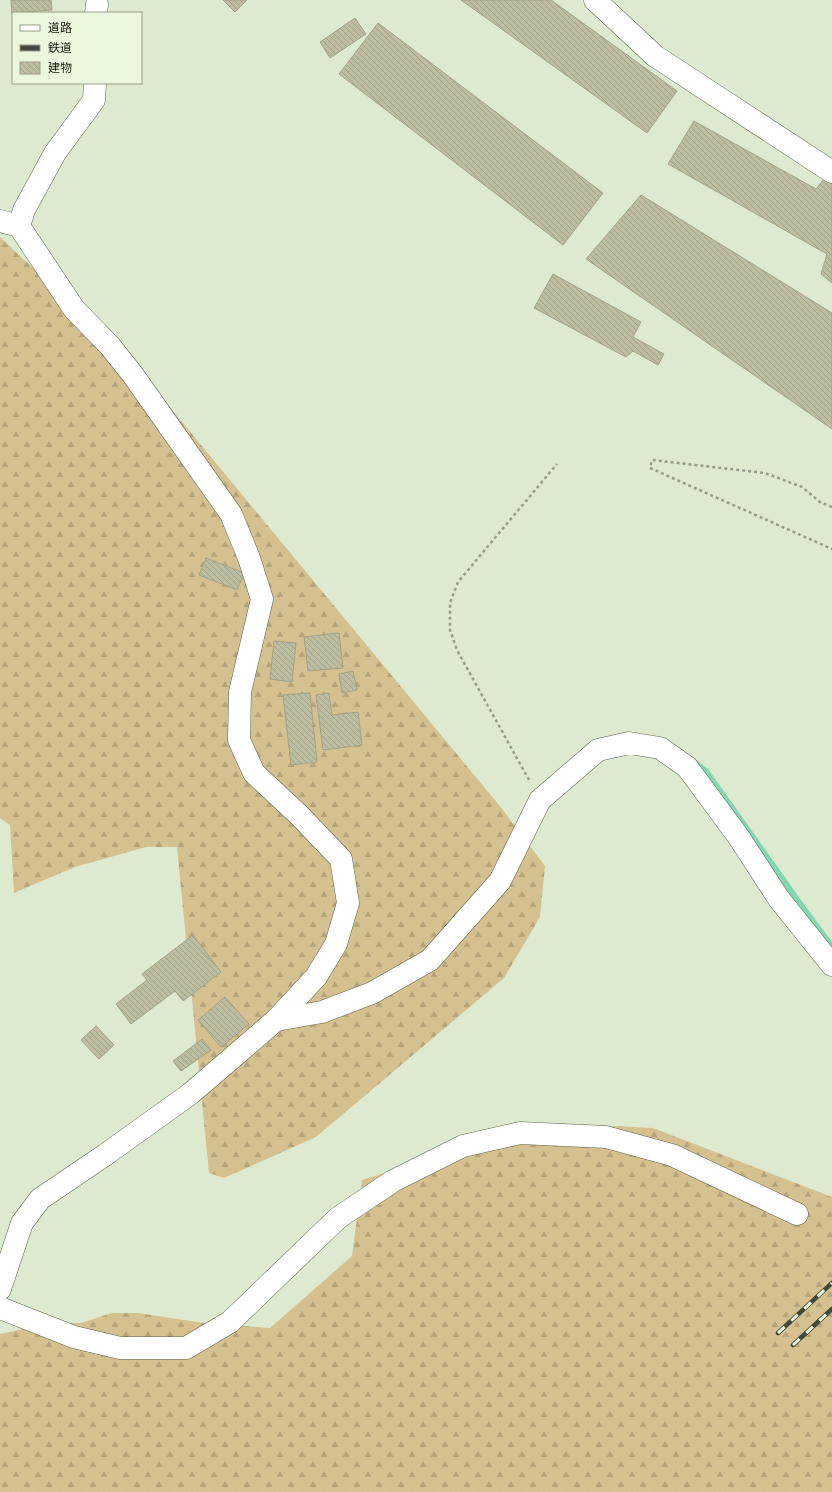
<svg xmlns="http://www.w3.org/2000/svg" width="832" height="1492" font-family="'Sofia Sans Condensed','Noto Sans JP',sans-serif">
  <defs>
    <pattern id="forest-firs" width="22" height="20" patternUnits="userSpaceOnUse"><rect width="22" height="20" fill="#d5c190"/><path d="M5 1l3.5 6h-7zM16 11l3.5 6h-7z" fill="#b6a57b"/></pattern>
    <pattern id="building-back-hatch" width="6" height="6" patternUnits="userSpaceOnUse"><rect width="6" height="6" fill="#bdbda1"/><path d="M-1 5l2 2M0 0l6 6M5-1l2 2" fill="none" stroke="#a2a28a"/></pattern>
  </defs>
  <rect width="100%" height="100%" fill="#deeacf"/>
  <!-- forest -->
  <g fill="url(#forest-firs)">
    <path d="M0,237L134,364L499,805L545,866L540,917L504,978L316,1137L224,1178L209,1173L177,847H146L75,867L14,893L10,825L0,818Z"/>
    <path d="M551,1123L653,1128L832,1197V1492H0V1334L46,1324L81,1323L112,1313H138L204,1323L270,1328L352,1256L362,1180L428,1159L505,1128Z"/>
  </g>
  <g fill="none" stroke-linecap="round" stroke-linejoin="round">
    <!-- stream -->
    <path stroke="#80d8b0" stroke-width="7" d="M695,763L706,772L799,903L832,948"/>
  </g>
  <!-- building -->
  <g fill="url(#building-back-hatch)" stroke="#a2a287">
    <path d="M11,0H51L52,10L13,13L12,14Z"/>
    <path d="M223,0H247L235,12Z"/>
    <path d="M461,0H551L677,91L647,133Z"/>
    <path d="M355,18L366,34L330,58L320,42Z"/>
    <path d="M378,23L603,193L563,245L339,74Z"/>
    <path d="M694,121L816,189L824,179L832,183V283L821,274L827,254L668,164Z"/>
    <path d="M641,195L832,313V429L586,259Z"/>
    <path d="M553,274L641,322L633,337L664,354L658,365L633,351L626,357L534,308Z"/>
    <path d="M206,558L244,573L237,590L199,575Z"/>
    <path d="M339,633L343,668L308,671L304,637Z"/>
    <path d="M274,641L296,643L292,682L270,679Z"/>
    <path d="M353,671L357,690L342,693L339,674Z"/>
    <path d="M310,693L317,762L291,765L283,695Z"/>
    <path d="M329,693L332,715L358,712L362,745L323,750L316,695Z"/>
    <path d="M193,935L221,972L183,1001L175,991L131,1024L116,1004L147,980L142,974Z"/>
    <path d="M225,997L249,1024L221,1047L198,1020Z"/>
    <path d="M96,1026L114,1045L99,1059L81,1040Z"/>
    <path d="M202,1039L211,1050L181,1071L173,1061Z"/>
  </g>
  <g fill="none" stroke-linecap="round" stroke-linejoin="round">
    <!-- minor casing -->
    <g stroke="#5b644d" stroke-width="23">
      <g id="minor">
        <path d="M595,0L655,56L832,172"/>
        <path d="M96,13L97,4"/>
        <path d="M0,221L19,226L74,309L110,346L133,375L231,514L249,558L262,599L240,692L239,740L254,773L300,816L341,859L348,903L336,944L316,977L276,1020L190,1094L105,1155L40,1199L22,1223L0,1289"/>
        <path d="M19,226L24,210L55,153L94,100L95,83"/>
        <path d="M276,1020L322,1012L372,993L430,960L500,881L540,800L598,750L629,743L660,748L687,767L738,836L779,899L832,965"/>
        <path d="M0,1308L74,1337L120,1348H186L230,1322L338,1218L393,1181L463,1146L520,1133L606,1137L672,1155L797,1214"/>
      </g>
    </g>
    <!-- path -->
    <g stroke="#949d89" stroke-width="2.5" stroke-dasharray="3 3" stroke-linecap="butt">
      <path d="M832,507L820,502L802,487L765,473L652,460L650,468L832,549"/>
      <path d="M529,780L457,650L450,630V603L458,582L557,464"/>
    </g>
    <!-- minor -->
    <use href="#minor" stroke="#fff" stroke-width="22"/>
    <!-- rail casing -->
    <g stroke="#42483b" stroke-width="4.5">
      <g id="rail">
        <path d="M778,1333L832,1283"/>
        <path d="M793,1345L832,1309"/>
      </g>
    </g>
    <!-- rail -->
    <use href="#rail" stroke="#ebf7dc" stroke-width="3" stroke-dasharray="9" stroke-linecap="butt"/>
  </g>
  <!-- legend -->
  <rect x="12" y="12" width="130" height="72" fill="#ebf7dc" stroke="#979f8c"/>
  <rect x="20" y="25" width="20" height="6" fill="#ffffff" stroke="#979f8c"/>
  <text x="48" y="32" font-size="12" fill="#181c13">道路</text>
  <rect x="20" y="45" width="20" height="6" fill="#42483b" stroke="#979f8c"/>
  <text x="48" y="52" font-size="12" fill="#181c13">鉄道</text>
  <rect x="20" y="62" width="20" height="12" fill="url(#building-back-hatch)" stroke="#979f8c"/>
  <text x="48" y="72" font-size="12" fill="#181c13">建物</text>
</svg>
